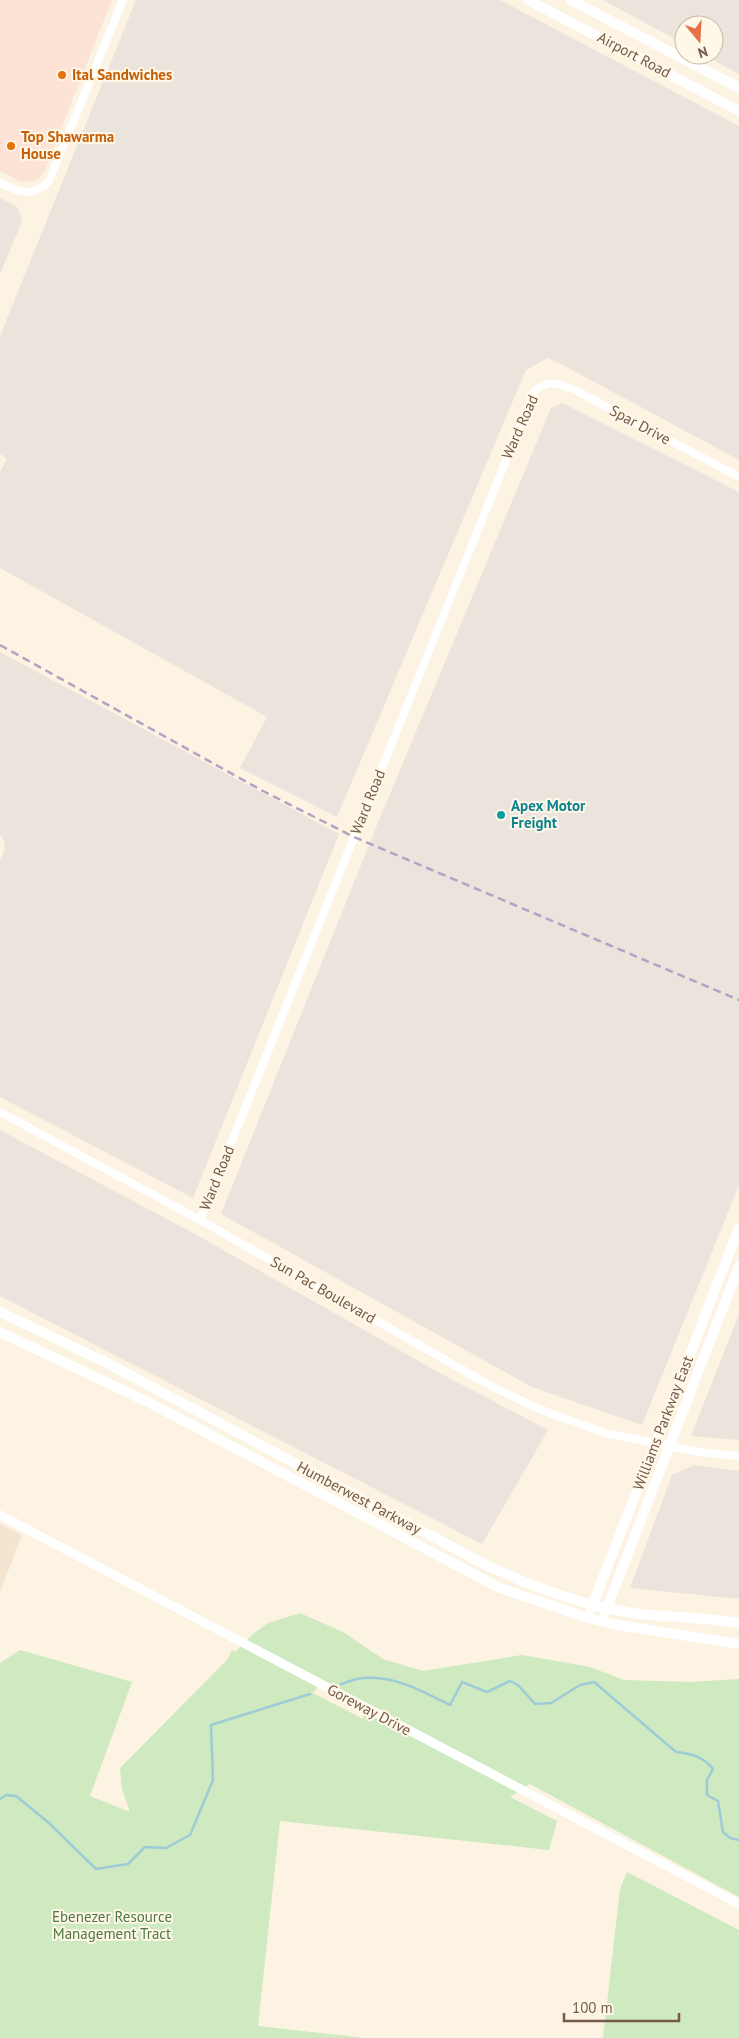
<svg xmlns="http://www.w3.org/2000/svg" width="739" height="2038" font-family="'PT Sans',sans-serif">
  <rect width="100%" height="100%" fill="#fcf3e2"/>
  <!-- residential -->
  <path fill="#f4e5d0" d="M0,1524L22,1535L0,1592Z"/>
  <!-- commercial -->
  <path fill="#fde3d5" d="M0,0H112L44,172L38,179L29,182L19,181L0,171Z"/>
  <!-- industrial -->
  <g fill="#ebe4dd">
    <path d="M136,0H500L739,126V460L561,364L548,358L526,370L337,817L240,768L267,717L0,568V472L7,459L0,454V336Z"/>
    <path d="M603,0H739V74L704,55H714V25H684V44Z"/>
    <path d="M0,198L17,207L22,217L21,224L0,274Z"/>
    <path d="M562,403L739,492V1185L642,1425L532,1387L221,1214L375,830L551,408Z"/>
    <path d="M0,652L339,834L193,1198L0,1097V861L5,848L4,841L0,834Z"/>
    <path d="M0,1130L195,1234L438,1372L548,1430L482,1544L0,1296Z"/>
    <path d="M739,1314V1440L691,1436Z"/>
    <path d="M694,1465L739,1471V1599L630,1588L672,1475Z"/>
  </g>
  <!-- green -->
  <g fill="#cfe9c1" fill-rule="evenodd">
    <path d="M300,1613L343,1632L383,1659L423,1671L522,1655L590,1667L624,1680L690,1682L739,1679V1897L530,1784L510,1797L557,1821L549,1850L280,1821L258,2026L365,2038H0V1663L20,1650L132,1682L90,1796L130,1812L122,1789L120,1768L227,1660L232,1650L235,1652L253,1634L268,1623ZM320,1684L364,1710L363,1719L313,1693Z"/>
    <path d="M627,1872L739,1930V2038H603L620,1889Z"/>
  </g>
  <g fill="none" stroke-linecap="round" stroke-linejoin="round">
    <!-- stream -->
    <g stroke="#9dccd7" stroke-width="2.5">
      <path d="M341,1684C348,1682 356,1678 364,1678C394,1675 424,1692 450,1705L462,1682L487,1692L510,1681L518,1685L535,1704L551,1703L580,1685L594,1682L676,1752C690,1753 704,1757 713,1769L707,1780V1795L718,1801L723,1832L730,1838L739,1840"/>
      <path d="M0,1799L6,1795L16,1796L49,1823L96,1869L128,1864L145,1847L166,1848L190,1835L213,1780L211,1725L310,1694"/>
    </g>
    <!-- minor -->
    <g stroke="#fff" stroke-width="8">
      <path d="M0,183C18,192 33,198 49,181L123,0"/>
      <path d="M0,1112L200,1220L491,1386L539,1409L605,1433L699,1452L739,1456"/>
      <path d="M200,1220L533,393C546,379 557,383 573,389L739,477"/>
    </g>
    <!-- tertiary -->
    <path stroke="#fff" stroke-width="9" d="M0,1515L739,1904"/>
    <!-- secondary -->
    <g stroke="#fff" stroke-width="10">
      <path d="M528,0L739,111"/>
      <path d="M571,0L739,88"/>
      <path d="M0,1312L107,1363L484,1564C528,1585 573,1602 621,1611C645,1616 669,1616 693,1618C709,1619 724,1621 739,1623"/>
      <path d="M0,1332L150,1403L500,1588L588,1618L618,1625L739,1644"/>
      <path d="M591,1609L739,1228"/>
      <path d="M605,1613L739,1266"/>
    </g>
    <!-- rail -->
    <path stroke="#b6a1c5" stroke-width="2.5" stroke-dasharray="8 5" stroke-linecap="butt" d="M0,645L263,791L354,837L739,1000"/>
  </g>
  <!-- markers -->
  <g fill="#e8710a" stroke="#fff7e8" stroke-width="2">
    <circle cx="62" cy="75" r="5"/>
    <circle cx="11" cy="146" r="5"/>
  </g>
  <circle fill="#0f9aa8" stroke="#fff7e8" stroke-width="2" cx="501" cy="815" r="5"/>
  <g text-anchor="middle" stroke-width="4" stroke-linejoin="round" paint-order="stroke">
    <!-- street labels -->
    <g font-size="15" fill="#745a48" stroke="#fff7e8">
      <text transform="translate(634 55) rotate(28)" y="5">Airport Road</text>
      <text transform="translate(640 425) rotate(28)" y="5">Spar Drive</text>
      <text transform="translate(520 427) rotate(-66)" y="5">Ward Road</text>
      <text transform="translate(368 802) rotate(-68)" y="5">Ward Road</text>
      <text transform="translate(217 1178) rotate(-68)" y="5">Ward Road</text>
      <text transform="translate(323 1290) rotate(30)" y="5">Sun Pac Boulevard</text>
      <text transform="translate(663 1423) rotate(-69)" y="5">Williams Parkway East</text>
      <text transform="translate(359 1498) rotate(28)" y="5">Humberwest Parkway</text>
      <text transform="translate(369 1710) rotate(28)" y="5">Goreway Drive</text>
    </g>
    <!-- food labels -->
    <g font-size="15" font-weight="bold" fill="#c56008" stroke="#fff7e8" text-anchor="start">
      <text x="72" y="80">Ital Sandwiches</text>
      <text x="21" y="142">Top Shawarma<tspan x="21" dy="17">House</tspan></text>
    </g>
    <!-- culture labels -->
    <g font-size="15" font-weight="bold" fill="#0d838f" stroke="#fff7e8" text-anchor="start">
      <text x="511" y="811">Apex Motor<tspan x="511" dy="17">Freight</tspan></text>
    </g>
    <!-- park labels -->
    <g font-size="15" fill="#4f7941" stroke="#fff7e8">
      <text x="112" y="1922">Ebenezer Resource<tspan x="112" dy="17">Management Tract</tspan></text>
    </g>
  </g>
  <!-- north arrow -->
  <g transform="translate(699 40) rotate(162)"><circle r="24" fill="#fff7e8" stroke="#c7b8a8"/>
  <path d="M0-4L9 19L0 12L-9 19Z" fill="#e77146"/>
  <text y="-8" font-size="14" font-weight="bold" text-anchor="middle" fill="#745a48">N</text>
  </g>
  <!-- scale -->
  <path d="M564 2013v8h115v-8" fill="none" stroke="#745a48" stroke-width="2.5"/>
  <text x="572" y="2013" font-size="15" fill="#745a48" stroke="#fff7e8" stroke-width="4" paint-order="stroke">100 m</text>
</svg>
